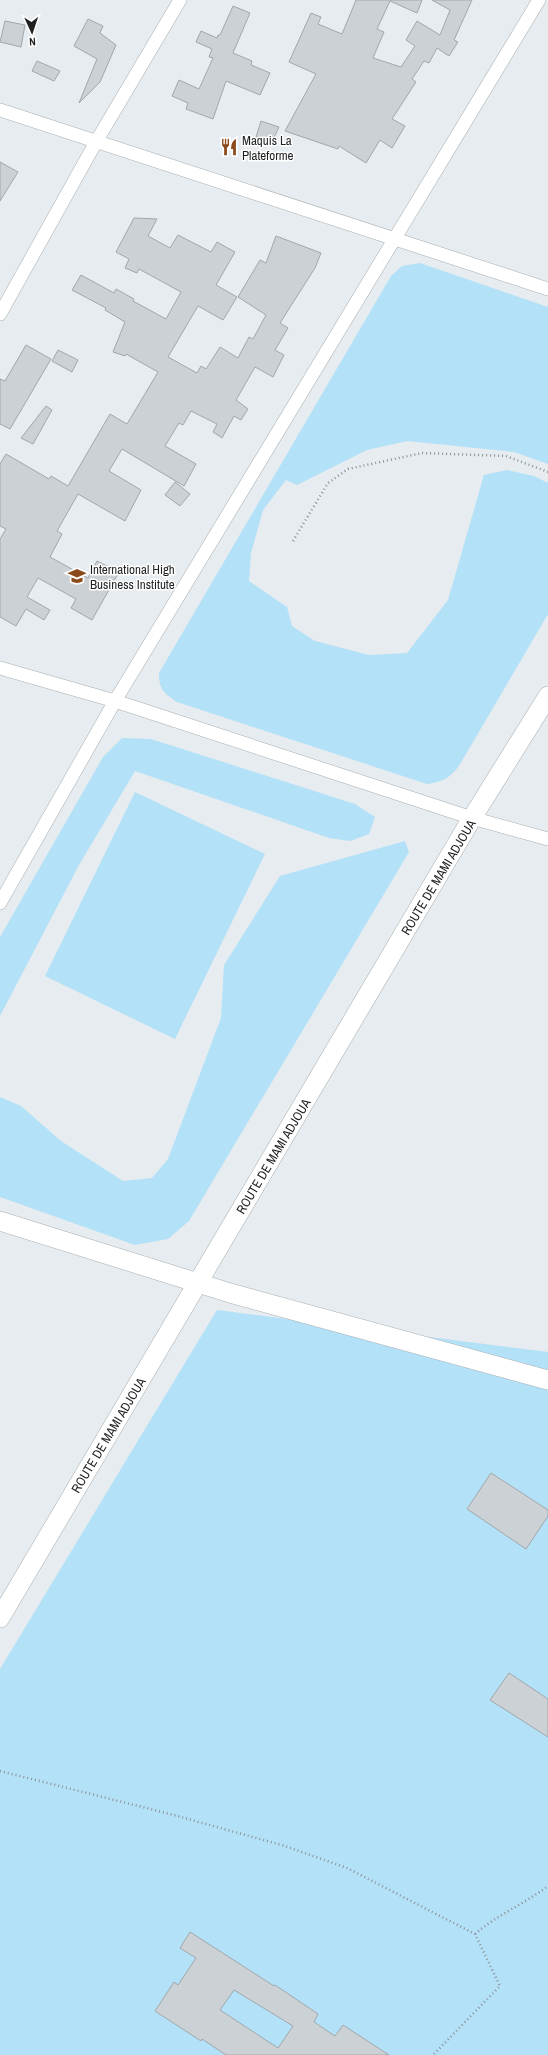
<svg xmlns="http://www.w3.org/2000/svg" width="548" height="2055" font-family="'Archivo Narrow',sans-serif">
  <rect width="100%" height="100%" fill="#e6ecef"/>
  <!-- green -->
  <g fill="#b3e1f8">
    <path d="M420,263L548,307V464L514,452L407,441L367,450L297,485L286,480L263,510L251,553L249,581L287,607L292,626L315,641L369,655L407,653L448,600L484,475L507,470L534,476L548,483V614L459,766C450,778 442,782 427,784L177,702C164,693 159,690 159,673L391,276L402,266Z"/>
    <path d="M122,738L151,739L355,804L375,817L369,834L350,841L329,838L135,771L79,865L0,1016V937L103,757Z"/>
    <path d="M135,792L265,854L175,1039L45,976Z"/>
    <path d="M405,841L409,852L189,1221L168,1239L135,1245L0,1197V1097L21,1106L61,1141L123,1181L152,1178L168,1159L221,1018L224,965L280,876Z"/>
    <path d="M217,1310L548,1352V2055H0V1669Z"/>
  </g>
  <!-- building -->
  <g fill="#cbd1d4" stroke="#a1a7aa" fill-rule="evenodd">
    <path d="M356,0H422L417,13L390,1L377,29L384,32L373,58L401,67L415,46L406,40L417,21L440,35L450,10L432,0H472L454,40L458,42L449,56L437,48L429,63L424,61L412,79L416,82L392,119L405,126L392,148L380,140L366,163L339,146L338,149L285,131L316,74L289,62L311,13L321,17L318,24L342,34Z"/>
    <path d="M233,6L250,13L233,53L252,61L251,65L270,73L260,95L226,81L213,119L186,109L188,103L172,96L179,80L199,89L213,58L209,57L212,49L196,42L201,31L217,38L218,35H220Z"/>
    <path d="M88,19L103,26L100,33L116,45L100,82L79,103L97,59L74,46Z"/>
    <path d="M5,21L25,25L21,47L0,42Z"/>
    <path d="M37,61L60,71L54,81L32,71Z"/>
    <path d="M261,121L279,127L271,144L256,137Z"/>
    <path d="M0,162L18,172L0,201Z"/>
    <path d="M134,218L157,219L148,236L170,248L178,235L211,252L217,242L235,252L216,285L237,297L223,320L198,306L168,357L197,373L201,366L206,369L220,347L238,358L249,337L253,339L266,315L238,297L260,260L266,263L276,236L321,253L315,268L280,323L288,328L275,350L284,355L273,377L255,367L236,400L248,409L241,420L234,416L222,438L213,432L217,424L191,411L183,425L179,423L165,446L196,464L184,486L122,449L109,471L141,490L125,521L78,494L57,531L62,534L50,557L88,578L97,561L119,572L92,620L71,608L76,599L38,578L27,597L50,610L44,620L26,609L16,626L0,617V539L6,529L0,526V464L6,454L49,479L51,476L68,486L110,414L127,424L158,372L126,354L125,356L113,352L125,322L105,310L106,308L72,290L81,275L114,293L116,289L134,299L133,301L166,319L181,292L139,269L137,273L125,268L129,259L116,252Z"/>
    <path d="M26,345L51,359L10,429L0,424V379L5,381Z"/>
    <path d="M58,350L78,360L72,372L52,361Z"/>
    <path d="M46,406L52,410L33,444L21,438Z"/>
    <path d="M175,482L190,494L180,506L165,495Z"/>
    <path d="M491,1473L548,1510V1516L526,1549L467,1509Z"/>
    <path d="M509,1673L548,1699V1737L490,1700Z"/>
    <path d="M190,1932L274,1986L275,1985L318,2014L314,2022L335,2036L343,2025L389,2055H226L202,2039L201,2041L155,2011L174,1982L178,1985L196,1958L180,1948ZM234,1990L293,2026L278,2048L220,2010Z"/>
  </g>
  <g fill="none" stroke-linecap="round" stroke-linejoin="round">
    <!-- street casing -->
    <g stroke="#a9aeb1" stroke-width="14">
      <g id="street">
        <path d="M0,110L548,289"/>
        <path d="M0,314L96,142L180,0"/>
        <path d="M0,668L115,701L472,818L548,839"/>
        <path d="M0,903L115,701L539,0"/>
      </g>
    </g>
    <!-- secondary casing -->
    <g stroke="#a9aeb1" stroke-width="20">
      <g id="secondary">
        <path d="M0,1221L230,1293L548,1380"/>
        <path d="M0,1618L472,818L548,696"/>
      </g>
    </g>
    <!-- path -->
    <g stroke="#8e9295" stroke-width="2.5" stroke-dasharray="1 3" stroke-linecap="butt">
      <path d="M293,541L328,483L348,469L422,453L506,456L548,472"/>
      <path d="M0,1771L170,1814L285,1846L347,1868L475,1934L500,1986L433,2055"/>
      <path d="M475,1934C497,1915 524,1904 548,1886"/>
    </g>
    <!-- street -->
    <use href="#street" stroke="#fff" stroke-width="13"/>
    <!-- secondary -->
    <use href="#secondary" stroke="#fff" stroke-width="19"/>
  </g>
  <!-- icons -->
  <defs>
    <g id="restaurant-bare" transform="scale(1.38)"><path d="M-5-6h1v4h1v-4h1v4h1v-4h1v5L-1.5 .5V6h-2V.5L-5-1ZM5-6V6H3V1.5H1.5Q1.5-4 5-6Z" fill="#8c491c" stroke="#fff" stroke-width="2.5" paint-order="stroke"/></g>
    <g id="university-bare" transform="scale(1.38)"><path d="M0-5L7-2L0 1L-7-2ZM-4 1L0 2.5L4 1V4Q0 6-4 4Z" fill="#8c491c" stroke="#fff" stroke-width="2.5" paint-order="stroke"/></g>
  </defs>
  <g fill-rule="evenodd">
    <use href="#restaurant-bare" x="229" y="147"/>
    <use href="#university-bare" x="77" y="576"/>
  </g>
  <g text-anchor="middle" stroke-width="3" stroke-linejoin="round" paint-order="stroke">
    <!-- poi labels -->
    <g font-size="13" fill="#1e2022" stroke="#fff" text-anchor="start">
      <text x="242" y="145">Maquis La<tspan x="242" dy="15">Plateforme</tspan></text>
      <text x="90" y="574">International High<tspan x="90" dy="15">Business Institute</tspan></text>
    </g>
    <!-- street labels -->
    <g font-size="13" fill="#1e2022" stroke="#fff">
      <text transform="translate(438 877) rotate(-59)" y="5">ROUTE DE MAMI ADJOUA</text>
      <text transform="translate(273 1156) rotate(-59)" y="5">ROUTE DE MAMI ADJOUA</text>
      <text transform="translate(108 1435) rotate(-59)" y="5">ROUTE DE MAMI ADJOUA</text>
    </g>
  </g>
  <!-- north arrow -->
  <g transform="translate(32 32) rotate(177)" stroke="#ffffff" stroke-width="3" paint-order="stroke">
  <path d="M0-3L7 15L0 10L-7 15Z" fill="#1e2022"/>
  <text y="-6" font-size="11" font-weight="bold" text-anchor="middle" fill="#1e2022">N</text>
  </g>
</svg>
